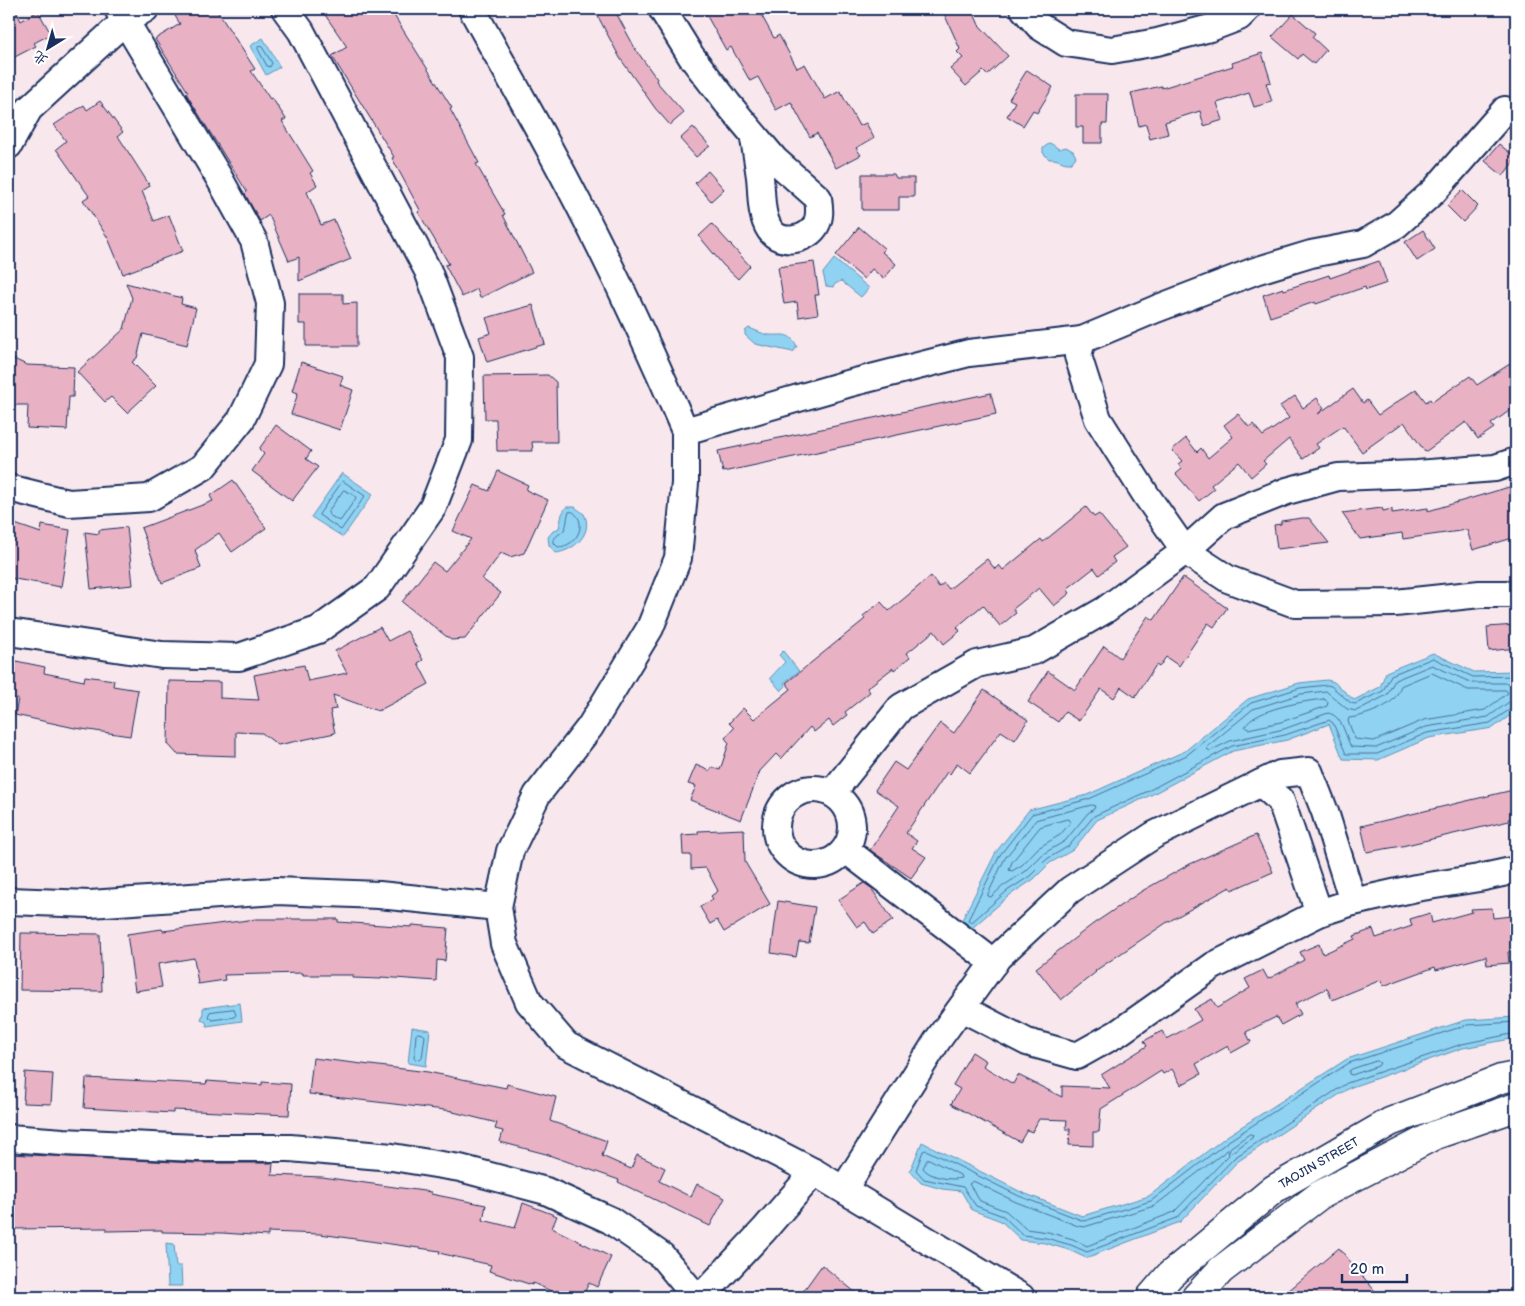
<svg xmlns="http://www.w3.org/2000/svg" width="1525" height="1306" font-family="'Balsamiq Sans','LXGW WenKai TC',sans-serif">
  <rect width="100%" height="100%" fill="#f8e8ed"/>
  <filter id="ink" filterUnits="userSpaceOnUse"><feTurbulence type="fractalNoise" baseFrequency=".02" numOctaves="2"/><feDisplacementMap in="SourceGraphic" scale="10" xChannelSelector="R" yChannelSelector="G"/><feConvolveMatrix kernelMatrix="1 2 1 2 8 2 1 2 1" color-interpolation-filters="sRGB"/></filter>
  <g filter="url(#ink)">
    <!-- water -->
    <g fill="#8fd2f1" stroke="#6191b6">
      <path d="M263,38L280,67L266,75L250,46Z"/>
      <path d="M1050,143L1059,149L1066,147L1073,151L1076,157L1071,163C1062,164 1059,158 1049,159L1043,153V148Z"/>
      <path d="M834,259L869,288L861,297L841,281L835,284L833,287L826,286L823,273Z"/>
      <path d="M749,328C755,330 762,334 769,335C782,336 789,331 797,346L793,352L755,344L745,335V331Z"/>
      <path d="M342,473L373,494L343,537L311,517Z"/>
      <path d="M566,507H575C577,509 582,512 584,514C594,533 574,551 556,553L549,545L548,537L553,531L559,528L562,514Z"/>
      <path d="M783,651L799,671L784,683L786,686L781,691L770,678L785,662L779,655Z"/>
      <path d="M1433,653L1474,672L1516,671V711L1493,728L1429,738L1378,760L1343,759L1329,724L1287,740L1233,751L1151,795L1097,820L1073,850L1050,863L1034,879L1010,895L971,929L961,922L996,852L1029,810L1087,795L1185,751L1248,699L1299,683L1327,680L1334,682L1354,700L1380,687L1386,672Z"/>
      <path d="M240,1003L242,1021L207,1026L206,1022L201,1020L203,1013V1008Z"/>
      <path d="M1516,1017V1038L1463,1048L1349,1088L1237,1162L1180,1222L1086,1258L1069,1250L1045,1243L1021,1240L1001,1221L972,1210L961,1191L942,1189L921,1183L910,1171L922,1142L1021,1192L1082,1216L1149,1196L1227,1136L1347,1059L1466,1020Z"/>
      <path d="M412,1027L430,1030L426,1066L408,1063Z"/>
      <path d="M166,1243L174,1244L176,1266H181L182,1286H168Z"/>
    </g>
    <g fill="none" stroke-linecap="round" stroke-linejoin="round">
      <!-- shore -->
      <g stroke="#497099" stroke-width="1">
        <path d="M259,46L262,47L272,63L270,67L267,66L258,49Z"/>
        <path d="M343,481L365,496L341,530L319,515Z"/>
        <path d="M344,490L355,496L356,498L341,520L339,521L329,515L328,512Z"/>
        <path d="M573,512C589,523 576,547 558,547L554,543V539C557,535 561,533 564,530C568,524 566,518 569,512Z"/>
        <path d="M1432,673L1468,690H1506L1508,693L1485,710L1424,720L1374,741L1355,739L1348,721L1349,718C1361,717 1384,709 1393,700C1397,696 1399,690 1401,686Z"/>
        <path d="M1516,676L1473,677L1433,658L1391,675L1383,691L1355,704L1351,703L1331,686L1327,685L1300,688L1251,703L1187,755L1089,799L1032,814L1000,855L968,920L972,922L1007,891L1030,876L1047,859L1069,846L1094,816L1148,791L1232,746L1285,735L1329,720L1333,723L1346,754H1377L1427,733L1490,723L1512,708L1516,707"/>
        <path d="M1516,683H1472L1432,665L1395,680L1387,695L1356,711L1347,709L1326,691L1301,694L1253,709L1208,746L1207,749L1210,751L1230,741L1284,729L1328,713C1343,716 1345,736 1351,747L1376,748L1426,727L1488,717L1509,702L1516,701"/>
        <path d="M1324,699L1328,702L1327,706L1281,722L1248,729L1245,727C1254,709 1305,701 1324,699Z"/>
        <path d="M1092,805L1095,806L1094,809L1088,813L1065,841L1043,854L1026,871L1003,886L991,897L988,896V894L1005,858L1036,820Z"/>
        <path d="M1068,819L1070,820V823L1060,835L1038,848L1022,865L1012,871L1009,870L1012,862L1040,827Z"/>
        <path d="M234,1009L236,1015L234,1017L212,1020L208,1016L210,1012Z"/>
        <path d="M1516,1022L1467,1025L1349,1063L1230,1140L1151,1201L1084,1221L1019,1196L926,1150L923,1151L916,1170L924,1179L963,1187L976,1206L1003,1216L1023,1235L1046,1238L1071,1245L1087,1252L1177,1218L1234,1158L1347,1083L1462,1044L1516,1033"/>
        <path d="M418,1033L423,1034L425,1036L422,1058L420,1060L415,1059L414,1057L416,1035Z"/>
        <path d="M1377,1061L1380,1063L1378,1066L1352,1075L1349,1074V1071L1352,1069Z"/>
        <path d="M1250,1134L1253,1135L1252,1138L1232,1152L1229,1151L1230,1148Z"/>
        <path d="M1228,1150L1229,1155L1174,1212L1087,1246L1073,1239L1048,1232L1026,1229L1006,1211L980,1201L969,1184L973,1181L1016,1202L1078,1226L1084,1227L1154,1206Z"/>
        <path d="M929,1159L960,1175L961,1178C951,1181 929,1177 923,1168L927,1160Z"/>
      </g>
    </g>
    <!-- building -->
    <g fill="#e9b1c4" stroke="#1b2f5e">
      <path d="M9,9H15L21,21L38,11L51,34L34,43L36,46L9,60Z"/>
      <path d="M187,9H216L255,69L251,71L270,99L272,98L286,119L282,121L313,171L310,173L317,185L307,192L321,225L334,220L351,259L299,281V257L289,261L269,215L260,221L245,194L247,192L190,100L186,93L188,92L155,39L180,24L175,16Z"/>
      <path d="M321,9H390L452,108L450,109L479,163L476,164L505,214L503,215L532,272L480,298L477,289L462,297L445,265L449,264L418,212L420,210L392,158L394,157L332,56L347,47Z"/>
      <path d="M594,9H614L636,50L657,79L656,81L684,113L670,125L655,108L620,58Z"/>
      <path d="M703,9H758L774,38L779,35L797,68L805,64L825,99L840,91L859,126L866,123L874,138L856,148L861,155L836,168L817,133L810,137L791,102L776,110L758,77L750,81L731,47L726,50Z"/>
      <path d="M942,9H972L979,25L1008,56L987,75L983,71L966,86L950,69L963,58L957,52L960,49Z"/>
      <path d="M1293,14L1315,33L1312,37L1326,50L1314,64L1302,54L1298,59L1272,37Z"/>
      <path d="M1262,53L1271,82L1266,83L1272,102L1254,107L1249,93L1217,103L1223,120L1204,126L1200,111L1165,122L1168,134L1150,139L1146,124L1139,126L1131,93L1161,86L1162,88L1233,66L1232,63Z"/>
      <path d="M1027,70L1053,87L1037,113L1033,110L1023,126L1007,116L1015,102L1009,99Z"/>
      <path d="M1076,94H1108L1107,124H1102V143H1083V127H1076Z"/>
      <path d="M100,101L123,132L118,136L150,186L142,191L154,221L169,215L183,251L123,274L108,238L83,200L89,196L56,149L66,141L54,125L84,105L87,110Z"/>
      <path d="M693,127L710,146L696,157L680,139Z"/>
      <path d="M1499,144L1516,158L1503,176L1485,161Z"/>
      <path d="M708,171L724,189L711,201L695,183Z"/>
      <path d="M862,174H894L896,178H914V197H899V210H862Z"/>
      <path d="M1462,190L1478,206L1463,222L1447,206Z"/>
      <path d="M712,224L750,266L738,279L723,265L699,236Z"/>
      <path d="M859,227L885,249L882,252L896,264L884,279L872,269L864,279L836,255Z"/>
      <path d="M1423,230L1435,249L1417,261L1405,242Z"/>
      <path d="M1379,261L1387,283L1366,290L1365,287L1316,304L1315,302L1270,317L1263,295L1283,288L1284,290L1329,275L1330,278Z"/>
      <path d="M814,262L819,295H815L818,314L799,317L797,302L784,304L778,267Z"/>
      <path d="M126,283L182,298L181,304L196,308L187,345L143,334L137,358L132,362L156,386L127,413L111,397L105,402L77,372L124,329L132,298Z"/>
      <path d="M299,294H343V304L357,303V346H306V324H299Z"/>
      <path d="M533,305L545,344L487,362L479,337L491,333L486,318Z"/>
      <path d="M9,357L27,365L74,367L73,397H69L67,430L27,428L28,405H9Z"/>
      <path d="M1516,360V406L1491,424L1494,428L1478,439L1466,422L1425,452L1404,422L1362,452L1343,426L1316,444L1319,448L1303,459L1289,439L1263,461L1266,464L1251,477L1239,462L1211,485L1214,489L1199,501L1176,474L1182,469L1178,464L1182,461L1172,450L1186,438L1197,452L1201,448L1208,458L1233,437L1224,425L1238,414L1249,427L1253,424L1263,436L1289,418L1280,406L1295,396L1303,408L1317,398L1324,408L1318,414L1353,389L1363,403L1367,400L1378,415L1416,389L1426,402L1430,399L1432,402L1470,376L1477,385Z"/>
      <path d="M301,362L343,376L340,385L353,390L340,430L291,414L298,393L292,391Z"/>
      <path d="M548,375L556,382L557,442H532L533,451H497L496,419H485L484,376Z"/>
      <path d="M991,393L996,414L723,472L718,451Z"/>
      <path d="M276,425L311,451L306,459L318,467L292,501L252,471L264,454L259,449Z"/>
      <path d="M498,471L528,485L526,490L548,500L524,553L510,557L501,553L482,579L501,593L465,639L451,640L402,602L433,562L445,571L471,539L453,531L475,485L489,491Z"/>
      <path d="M233,480L266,528L232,552L219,533L195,550L201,568L162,583L141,528L213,501L210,496Z"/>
      <path d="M1516,485V537L1473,550L1467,530L1403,539L1402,533L1360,539L1342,513L1382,508L1383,511L1392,509V513L1428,508V511Z"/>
      <path d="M1086,507L1094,517L1099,514L1126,547L1112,557L1115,562L1099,575L1094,568L1067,589L1070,593L1054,606L1039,588L1013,609L1016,613L1000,626L983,605L957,627L960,631L944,644L934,631L907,653L910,657L894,670L893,668L867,688L870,692L845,712L847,715L833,726L829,720L814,732L810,727L781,759L776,754L760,771L741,820L690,800L696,786L688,784L696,765L710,771L712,767L720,770L729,743L725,738L734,728L729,723L743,708L754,719L791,689L786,683L865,619L863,616L881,602L889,611L931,576L939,587L944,583L949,589L987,559L995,569L999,565L1003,570L1041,539L1043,542Z"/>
      <path d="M1302,518H1309L1329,543L1277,549L1274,525L1281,524V521Z"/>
      <path d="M9,522L41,533L42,525L70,530L61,587L9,578Z"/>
      <path d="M127,527L133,585L91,589L85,532L99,534V530Z"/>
      <path d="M1183,577L1227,608L1214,627L1208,623L1179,666L1166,657L1159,667L1156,665L1135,697L1121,687L1114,698L1101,689L1079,721L1065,712L1058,722L1028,702L1048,671L1075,690L1104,646L1120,658L1148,616L1154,620Z"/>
      <path d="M1516,625V648L1489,651L1487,627Z"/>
      <path d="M380,627L388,641L407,631L423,660L418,663L429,684L378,711L333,695L336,709L330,710L335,733L278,745L262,733L236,732V756L177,754L168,744L169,681L220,682V698L259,700L254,675L304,665L308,681L347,673L335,651Z"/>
      <path d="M16,661L45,667L44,673L84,681L85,676L114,680L113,686L138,690L130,736L75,728L15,715L18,699L9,697Z"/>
      <path d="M984,690L1028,720L1015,740L1001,731L970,773L957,763L950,774L947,772L906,833L917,841L912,848L926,857L911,878L870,850L899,806L875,790L894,762L906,770L940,723L954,733Z"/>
      <path d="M1513,790L1516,805V817L1508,819L1509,821L1402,846L1367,852L1361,826Z"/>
      <path d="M744,829L745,862L770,904L724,932L717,920L710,924L700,907L713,899L711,896L718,891L706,868L691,869V855H683L682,835L698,834V831Z"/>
      <path d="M1256,835L1273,872L1232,890L1230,887L1166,923L1095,971L1096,972L1061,1000L1036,968L1093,924L1142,891L1190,864Z"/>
      <path d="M864,883L871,888L893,920L873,934L865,922L857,927L838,900Z"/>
      <path d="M778,901L815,907L809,943L799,942L796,957L771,953Z"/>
      <path d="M1492,908L1493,918L1511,916L1514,952H1508L1509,963L1487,965L1486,956L1436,970L1435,967L1383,986L1381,980L1332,1000L1327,988L1295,1004L1301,1014L1281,1025L1276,1017L1246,1032L1251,1042L1231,1053L1228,1046L1196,1064L1201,1074L1181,1085L1172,1069L1163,1074L1161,1071L1101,1109L1099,1132H1093V1146L1069,1145L1070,1129H1066L1067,1120L1039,1119L1032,1132L1027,1130L1020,1142L951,1104L960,1089L953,1085L972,1052L986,1061L983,1066L1013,1084L1018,1075L1062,1097V1086L1110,1088L1101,1075L1147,1046L1144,1041L1162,1031L1167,1039L1201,1020L1194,1009L1212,999L1217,1008L1250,988L1245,979L1263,970L1268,979L1304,960L1300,952L1319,944L1323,954L1355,939L1354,936L1373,929L1376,938L1412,926L1410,919L1430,913L1432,923L1472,912L1471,909Z"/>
      <path d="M256,919H338V922L412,927V925L448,928L445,961L437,960L436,981L381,977V979L353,978V975H303V973L224,975L225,980L198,984L194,958L158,964L162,987L135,991L127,934L162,929L163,931Z"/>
      <path d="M21,933L100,934L102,991L20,990Z"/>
      <path d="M313,1058L428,1072L506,1088L507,1084L556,1097L550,1121L607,1141L602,1156L631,1169L637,1155L665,1168L659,1181L691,1197L697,1184L725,1198L710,1226L618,1182L619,1180L546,1154L500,1142L503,1131L495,1129L497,1123L453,1112V1111L309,1094Z"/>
      <path d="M25,1072L53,1074L51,1104L23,1103Z"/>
      <path d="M86,1078L206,1084L207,1081L262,1085V1082L291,1084L289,1115L173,1110V1113L84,1108Z"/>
      <path d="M9,1154L195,1163H273L272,1175L322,1177L431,1192V1194L486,1205L483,1220L515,1228L523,1203L557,1216L552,1228L611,1257L597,1287L589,1283L582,1297H564L533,1283L532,1285L489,1271L491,1265L439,1253L440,1251L320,1234L268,1232V1236L222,1233L162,1232V1230L107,1231V1228L9,1229Z"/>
      <path d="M1339,1248L1380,1297H1281Z"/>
      <path d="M822,1265L861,1297H799Z"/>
    </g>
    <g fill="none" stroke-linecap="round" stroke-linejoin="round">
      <!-- minor casing -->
      <g stroke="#1b2f5e" stroke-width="30">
        <g id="minor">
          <path d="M472,9C497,55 524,101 549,148C599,240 644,335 685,431"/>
          <path d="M662,9L691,56L728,104L775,160L818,198C819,207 821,216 816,225C808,240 781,246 770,230C760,215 762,194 760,177C758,163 756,149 753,134"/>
          <path d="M1024,9L1039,26L1066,43L1112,50L1157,42L1210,28L1239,17L1247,9"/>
          <path d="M1505,110L1434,191L1396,225L1363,244L1311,254L1255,271L1156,309L1082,340L1078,356L1098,419L1146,495L1185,551L1224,516L1287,491L1338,477L1417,474L1495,468L1516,461"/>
          <path d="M9,145L29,109L125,21L145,9"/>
          <path d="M9,488L69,503L149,498L203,467L241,420L268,364L270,303L254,241L218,176L118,9"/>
          <path d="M9,632L162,655L239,657L318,630L377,588L433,507L459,440L460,357L428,271L301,31L285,9"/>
          <path d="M1261,783L1280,774L1309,771L1325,812L1353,902L1319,913"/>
          <circle cx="814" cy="827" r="38"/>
          <path d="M832,793L901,707L977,664L1034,651L1105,610L1185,551L1228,579L1295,604L1395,603L1480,594H1516"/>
          <path d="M846,850L994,963"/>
          <path d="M9,901L90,904L276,891L379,895L498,907L504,944L529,1002L566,1045L814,1172"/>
          <path d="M1353,902L1416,888L1479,878L1516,870"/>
          <path d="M498,907L510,851L537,795L590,727L650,628L678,558L685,483V431L847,384L969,353L1082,340"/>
          <path d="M9,1138L63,1142L196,1148H290L392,1157L460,1168L546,1191L610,1220L662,1256L696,1297"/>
          <path d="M844,1189L937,1041L998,957L1070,890L1154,835L1261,783L1281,801L1319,913L1213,966L1118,1033L1077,1056L1027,1042L961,1008"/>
          <path d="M701,1297L764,1230L814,1172L1021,1297"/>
        </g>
      </g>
      <!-- tertiary casing -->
      <g stroke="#1b2f5e" stroke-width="31">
        <g id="tertiary">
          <path id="s1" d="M1151,1297L1170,1275L1274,1189L1390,1122L1501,1079L1516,1076"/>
          <path d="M1196,1297L1221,1270L1320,1195L1435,1135L1516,1107"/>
        </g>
      </g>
      <!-- minor -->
      <use href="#minor" stroke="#fff" stroke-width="26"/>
      <!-- tertiary -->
      <use href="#tertiary" stroke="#fff" stroke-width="28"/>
    </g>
  </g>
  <g text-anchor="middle" stroke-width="4" stroke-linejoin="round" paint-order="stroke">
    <!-- street labels -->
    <g font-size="12" fill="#1b2f5e" stroke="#fff">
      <text dy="4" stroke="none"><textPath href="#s1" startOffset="216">TAOJIN STREET</textPath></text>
    </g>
  </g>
  <!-- margin -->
  <rect width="1525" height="1306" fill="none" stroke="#fff" stroke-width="30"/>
  <rect x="15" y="15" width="1495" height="1276" fill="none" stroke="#1b2f5e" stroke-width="2" filter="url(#ink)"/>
  <!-- north arrow -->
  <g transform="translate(48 48) rotate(217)" stroke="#ffffff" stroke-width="4" paint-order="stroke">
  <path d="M0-4L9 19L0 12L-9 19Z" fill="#1b2f5e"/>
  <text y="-8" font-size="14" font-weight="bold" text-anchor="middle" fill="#1b2f5e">北</text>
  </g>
  <!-- scale -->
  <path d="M1342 1274v8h65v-8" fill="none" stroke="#1b2f5e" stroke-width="2.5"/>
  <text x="1350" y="1274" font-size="15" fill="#1b2f5e" stroke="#ffffff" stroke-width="4" paint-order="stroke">20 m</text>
</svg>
